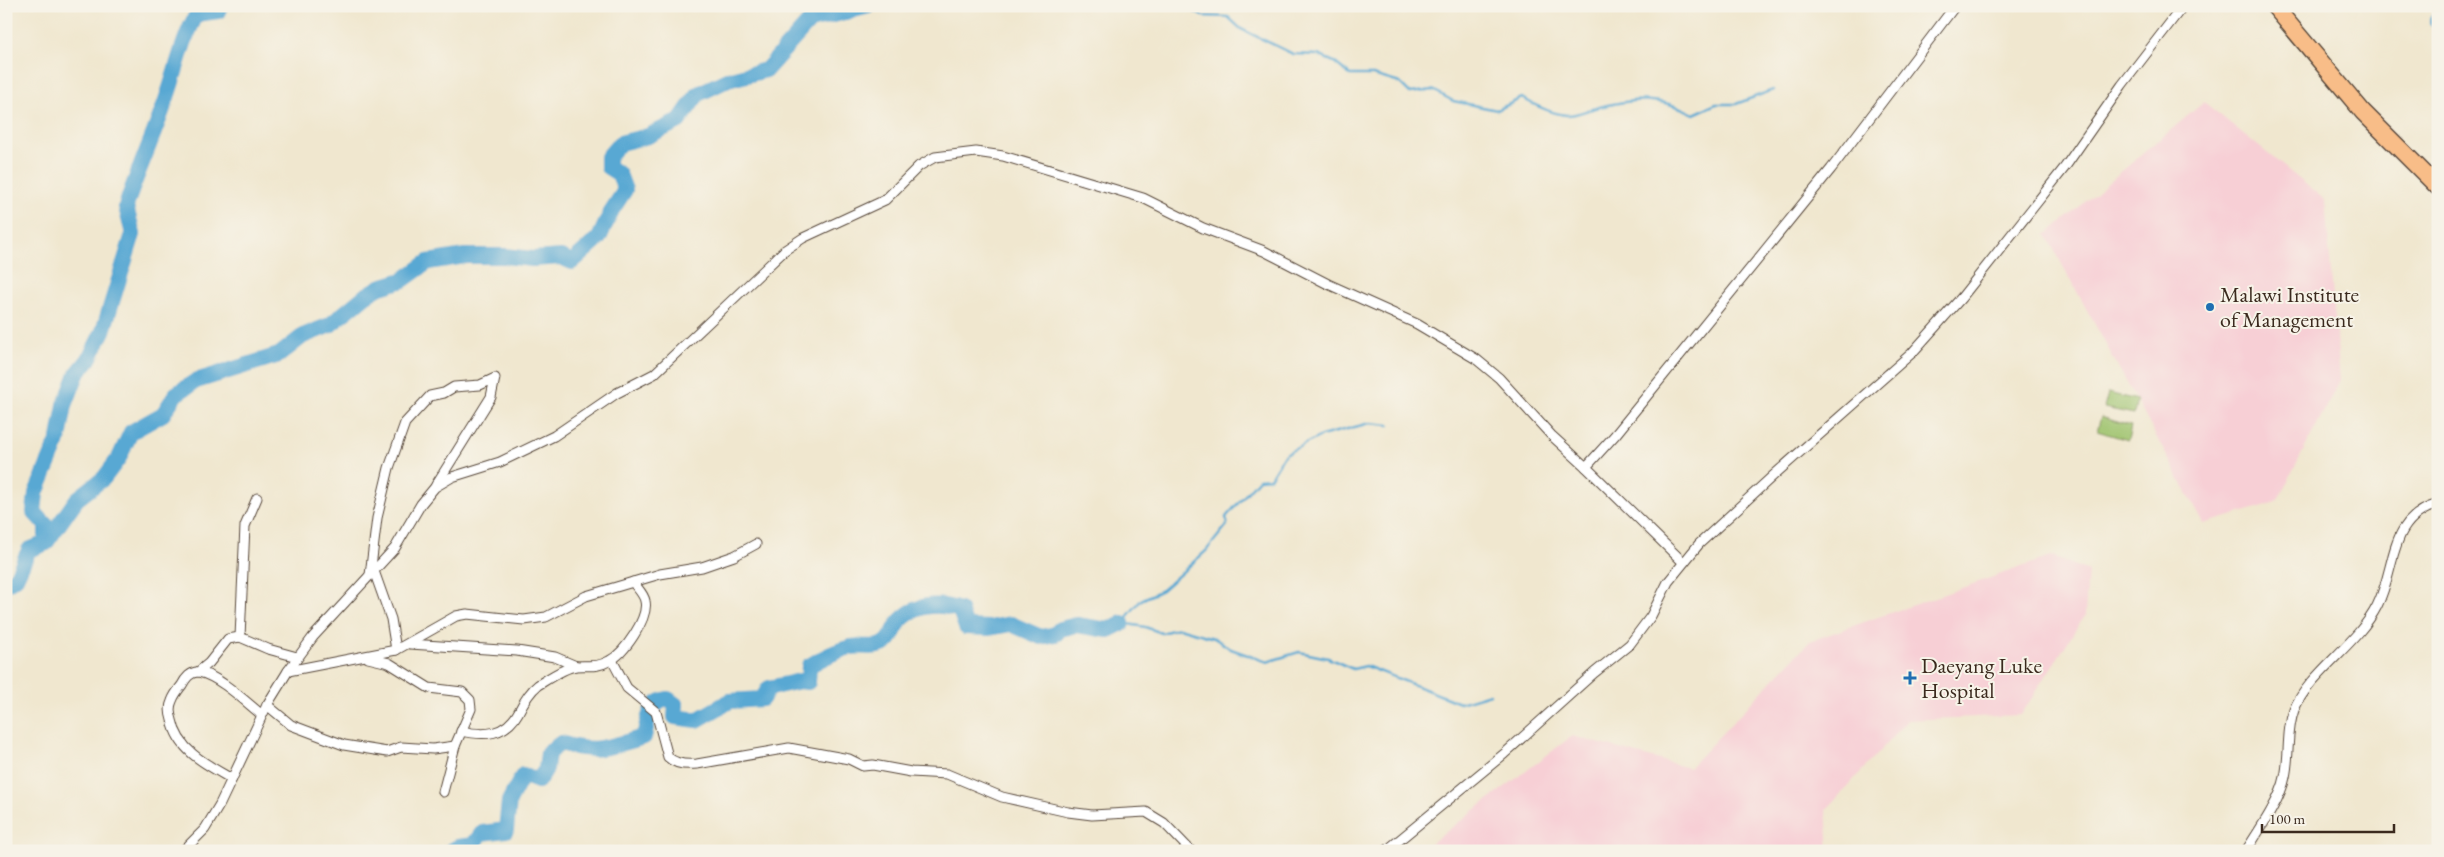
<svg xmlns="http://www.w3.org/2000/svg" width="2444" height="857" font-family="'EB Garamond',serif">
  <rect width="100%" height="100%" fill="#f7f3e8"/>
  <filter id="ink" filterUnits="userSpaceOnUse"><feTurbulence type="fractalNoise" baseFrequency=".02" numOctaves="2"/><feDisplacementMap in="SourceGraphic" scale="10" xChannelSelector="R" yChannelSelector="G"/><feConvolveMatrix kernelMatrix="1 2 1 2 8 2 1 2 1" color-interpolation-filters="sRGB"/></filter>
  <filter id="wash" filterUnits="userSpaceOnUse"><feTurbulence type="fractalNoise" baseFrequency=".0096" numOctaves="4" result="noise"/><feDisplacementMap in="SourceGraphic" scale="20" xChannelSelector="R" yChannelSelector="G"/><feGaussianBlur stdDeviation="1.12" result="paint"/><feColorMatrix in="noise" values="0 0 0 0 0 0 0 0 0 0 0 0 0 0 0 0 0 1.4 0 .05"/><feComposite in="paint" operator="in"/></filter>
  <g filter="url(#wash)">
    <rect width="100%" height="100%" fill="#f0e7cf"/>
    <!-- built -->
    <g fill="#f7cfd5">
      <path d="M2204,102L2325,200L2340,380L2277,502L2204,524L2046,235Z"/>
      <path d="M2053,556L2088,571L2085,615L2021,715L1908,720L1826,810L1829,851H1421L1572,736L1689,768L1810,641Z"/>
    </g>
    <!-- green -->
    <g fill="#9dc26c" stroke="#6c7645">
      <path d="M2108,393L2137,400L2134,414L2104,408Z"/>
      <path d="M2101,417L2131,426L2128,440L2097,431Z"/>
    </g>
    <g fill="none" stroke-linecap="round" stroke-linejoin="round">
      <!-- stream -->
      <g stroke="#59a8d3" stroke-width="2.5">
        <path d="M1184,6L1202,16L1228,17L1241,29L1293,54L1318,55L1334,62L1350,75H1373L1400,83L1410,93L1433,90L1453,101L1497,110L1522,98C1536,106 1550,113 1566,115C1575,116 1587,110 1596,108C1632,98 1660,96 1694,114L1716,104H1736L1773,90"/>
        <path d="M1389,425L1370,423L1321,436L1285,454L1270,478L1259,479L1226,517L1227,525L1206,551L1162,590L1141,600L1122,623L1145,627L1162,633L1179,628L1214,638L1231,649L1267,662L1299,652L1328,658L1353,669L1366,666L1460,703L1490,694"/>
      </g>
      <!-- river -->
      <g stroke="#59a8d3" stroke-width="16">
        <path d="M2437,21L2438,20"/>
        <path d="M46,543V525L34,512L36,493L59,438L65,405L77,374L89,359L103,331L133,234L126,207L129,197C141,163 156,130 167,97C177,69 182,40 197,14L218,11L220,6"/>
        <path d="M6,584L16,578L29,550L46,543L77,499L104,478L119,458L131,432L163,414L176,394L196,381L279,355L303,336L330,325L365,296L380,287L403,280L428,262L465,256H505L533,259L561,257L572,262L599,238L612,210L625,190L619,174L608,167V157L620,143L648,136L679,121L698,94L727,80L766,70L810,21L869,6"/>
        <path d="M451,851L458,847L473,845L482,833L506,830L509,801L523,775L538,781L546,769L548,753L561,743C595,755 611,746 644,737C648,720 649,702 668,699L676,705L675,717L697,720L730,701L762,699L769,688L800,681L808,682L809,666C822,658 836,651 851,647C860,645 873,649 882,645C893,640 893,630 900,621C917,603 939,603 960,610L966,627L989,628L1011,624L1041,637L1056,634L1060,629L1077,625L1108,630L1122,623"/>
      </g>
    </g>
  </g>
  <g filter="url(#ink)">
    <g fill="none" stroke-linecap="round" stroke-linejoin="round">
      <!-- street casing -->
      <g stroke="#564639" stroke-width="11">
        <g id="street">
          <path d="M257,498L245,526L240,637L268,649L297,657"/>
          <path d="M1683,562L1586,467L1616,434L1831,169L1955,6"/>
          <path d="M374,571L391,619L396,650"/>
          <path d="M370,575L377,518L389,468L405,423L430,396L444,393L454,387L480,385L495,378L491,397L436,485"/>
          <path d="M410,644L517,651L555,657L576,666"/>
          <path d="M368,658L389,663L429,688L462,692L470,700L471,709L455,746L443,792"/>
          <path d="M612,660L627,688L656,712L668,757C676,765 687,765 697,764L789,748L849,759L863,766L873,765L911,772L947,774L1002,797L1068,812L1092,815L1146,812L1164,823L1191,851"/>
          <path d="M288,671L396,650L456,616L467,614L524,620L546,617L586,596L660,574L702,567L734,556L756,544"/>
          <path d="M198,672L209,663L228,639L240,637"/>
          <path d="M267,705L291,725L344,745L387,752L401,747L433,749L455,746"/>
          <path d="M461,731C484,736 505,736 518,713C523,703 529,692 538,685C548,679 565,667 576,666C590,665 596,668 609,661C624,654 649,618 645,601C644,594 637,588 633,582"/>
          <path d="M232,779C207,765 178,751 172,720C170,714 169,707 172,701C174,695 178,690 182,685C185,679 191,671 199,672C219,676 246,702 262,715"/>
          <path d="M183,851L205,829L220,804L267,705L288,671L313,637L395,548L421,504L435,487L452,477L500,462L554,436L617,393L654,374L785,250L803,238L885,200L919,166L935,157L976,152L1003,156L1143,198L1203,228L1264,251L1328,284L1417,324L1476,359L1499,378L1551,435L1586,467"/>
          <path d="M1386,851L1504,754L1594,673L1630,644L1651,616L1668,582L1699,544L1775,474L1912,353L1962,297L2065,167L2122,85L2183,6"/>
          <path d="M2246,851C2258,832 2281,799 2285,777C2290,755 2286,731 2294,710C2308,674 2358,644 2377,606C2397,567 2387,519 2438,504"/>
        </g>
      </g>
      <!-- highway casing -->
      <g stroke="#564639" stroke-width="19">
        <path id="highway" d="M2274,6L2363,112L2438,187"/>
      </g>
      <!-- street -->
      <use href="#street" stroke="#fff" stroke-width="9"/>
      <!-- highway -->
      <use href="#highway" stroke="#f8bd88" stroke-width="16"/>
    </g>
  </g>
  <!-- markers -->
  <g fill="#1f6fb2" stroke="#f7f3e8" stroke-width="2">
    <circle cx="2210" cy="307" r="5"/>
    <path d="M1907.5 670.5h5v5h5v5h-5v5h-5v-5h-5v-5h5z"/>
  </g>
  <g text-anchor="middle" stroke-width="4" stroke-linejoin="round" paint-order="stroke">
    <!-- poi labels -->
    <g font-size="22" fill="#3b2a1e" stroke="#f7f3e8" text-anchor="start">
      <text x="2220" y="302">Malawi Institute<tspan x="2220" dy="25">of Management</tspan></text>
      <text x="1921" y="673">Daeyang Luke<tspan x="1921" dy="25">Hospital</tspan></text>
    </g>
  </g>
  <!-- margin -->
  <rect width="2444" height="857" fill="none" stroke="#f7f3e8" stroke-width="25"/>
  <!-- scale -->
  <path d="M2262 824v8h132v-8" fill="none" stroke="#3b2a1e" stroke-width="2.5"/>
  <text x="2269" y="824" font-size="15" fill="#3b2a1e" stroke="#f7f3e8" stroke-width="4" paint-order="stroke">100 m</text>
</svg>
